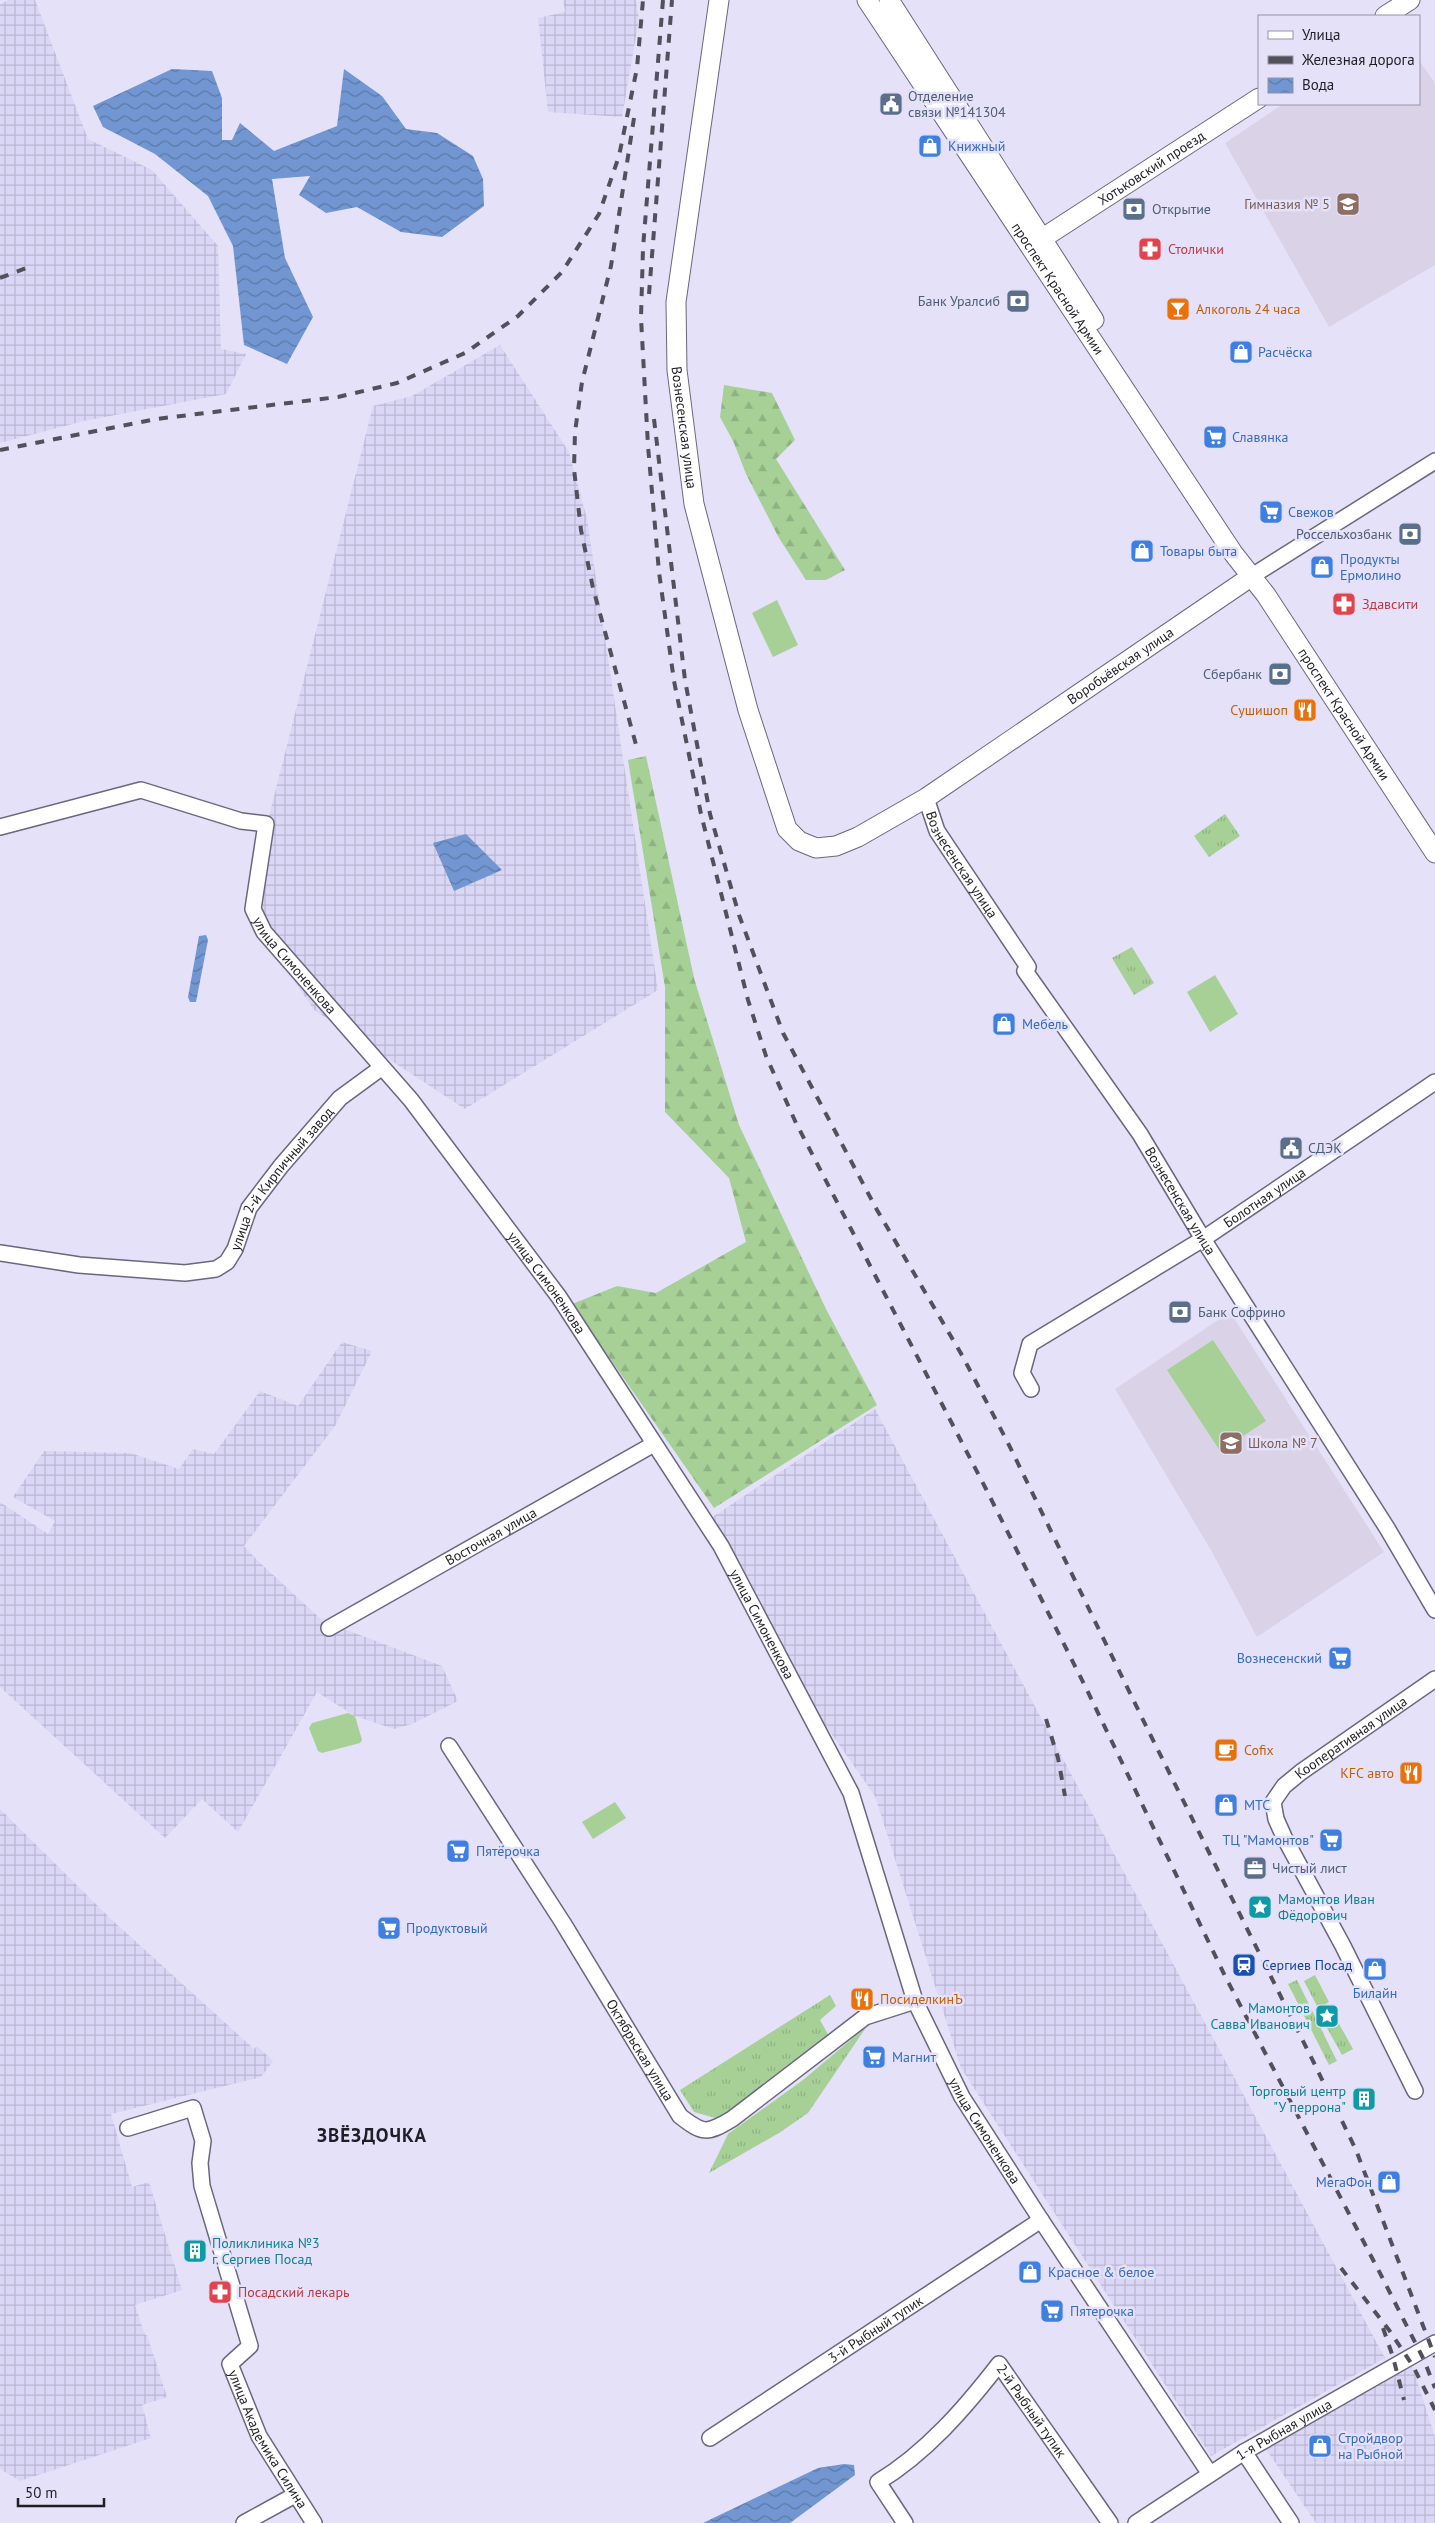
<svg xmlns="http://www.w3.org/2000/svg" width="1435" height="2523" font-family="'PT Sans',sans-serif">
  <defs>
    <pattern id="industrial-grid" width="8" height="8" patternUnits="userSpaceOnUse" patternTransform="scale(1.25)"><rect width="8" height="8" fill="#dad6f5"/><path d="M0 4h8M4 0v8" fill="none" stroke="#bbb7d2"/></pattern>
    <pattern id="grass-tufts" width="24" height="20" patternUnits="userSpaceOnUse" patternTransform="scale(1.25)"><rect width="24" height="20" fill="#a7d097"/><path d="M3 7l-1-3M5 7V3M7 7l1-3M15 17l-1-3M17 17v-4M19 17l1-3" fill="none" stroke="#8fb282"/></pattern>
    <pattern id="forest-firs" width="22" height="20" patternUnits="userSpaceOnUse" patternTransform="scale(1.25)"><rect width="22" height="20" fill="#a7d097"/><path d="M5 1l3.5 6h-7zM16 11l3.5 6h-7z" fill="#8fb282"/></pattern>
    <pattern id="water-waves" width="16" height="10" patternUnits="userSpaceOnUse" patternTransform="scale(1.25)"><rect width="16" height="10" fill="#7196d1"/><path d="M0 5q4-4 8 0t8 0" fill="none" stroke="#5c7aa9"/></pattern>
  </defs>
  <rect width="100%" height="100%" fill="#e5e1f9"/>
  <!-- industrial -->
  <g fill="url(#industrial-grid)">
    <path d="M9,0H35L88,139L152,170L218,246L221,349L246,354L226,394L84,421L0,443V4Z"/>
    <path d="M563,0H636L639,19L622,117L548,112L538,18L565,12Z"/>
    <path d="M500,345L569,452L587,519L658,990L465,1109L314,1010L247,910L268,820L373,406L412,396Z"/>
    <path d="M342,1342L372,1351L335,1426L244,1546L258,1561L323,1621L442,1666L458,1701L412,1724L394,1729L355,1716L317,1692L238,1832L202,1799L165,1838L0,1687V1502L48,1534L55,1521L13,1497L44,1451L130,1453L179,1469L193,1449L214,1454L260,1391L298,1406Z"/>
    <path d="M875,1409L1385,2358L1211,2456L961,2068L875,1796L786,1669L711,1518Z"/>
    <path d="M0,1809L111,1919L254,2049L257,2046L273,2061L261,2077L111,2114L132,2187L149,2182L182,2290L135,2305L145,2335H147L167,2397L142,2405L151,2438L20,2481L0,2469Z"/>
    <path d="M1412,2365L1435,2437V2523H1316L1266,2449Z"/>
  </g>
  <!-- education -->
  <g fill="#dad3e8">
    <path d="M1419,60L1435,83V265L1329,327L1225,143L1283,104H1419Z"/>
    <path d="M1230,1312L1384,1552L1257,1637L1212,1552L1115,1389Z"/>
  </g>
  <!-- grass -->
  <g fill="url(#grass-tufts)">
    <path d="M1225,814L1240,836L1209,857L1194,836Z"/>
    <path d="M1132,947L1154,983L1134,995L1112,958Z"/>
    <path d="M1315,1975L1329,2002L1318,2008L1304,1981Z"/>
    <path d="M1297,1980L1337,2061L1329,2065L1288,1984Z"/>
    <path d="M830,1995L836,2006L820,2020L830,2038L759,2093L719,2119L694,2112L680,2090Z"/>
    <path d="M1338,2022L1353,2049L1342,2055L1327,2028Z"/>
    <path d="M867,2026L808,2113L779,2133L709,2173L728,2134L803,2080Z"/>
  </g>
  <!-- forest -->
  <g fill="url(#forest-firs)">
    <path d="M724,385L772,393L795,440L776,459L845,570L826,580H806L779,538L746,474L734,443L720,417Z"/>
    <path d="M646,756L694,978L739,1125L826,1309L877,1405L714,1508L572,1304L617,1286L656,1293L746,1242L729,1178L665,1112V987L628,760Z"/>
  </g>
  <!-- garden -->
  <g fill="#a7d097">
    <path d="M777,600L798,645L773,657L752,613Z"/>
    <path d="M1215,975L1238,1014L1210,1032L1187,992Z"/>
    <path d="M1213,1340L1266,1421L1220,1451L1167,1370Z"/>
    <path d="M348,1713L355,1716L362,1740L360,1743L322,1753L318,1751L309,1728L312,1723Z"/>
    <path d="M615,1802L626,1818L593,1839L582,1822Z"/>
  </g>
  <!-- water -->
  <g fill="url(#water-waves)">
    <path d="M172,69L212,71L222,98V140H232L240,123L274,151L337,126L344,69L382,96L406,129L437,133L473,156L483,179L484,206L442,237L401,232L357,207L326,213L299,195L310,176L272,179L285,258L313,317L287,364L244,345L233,246L208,196L155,154L103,127L93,106Z"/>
    <path d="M466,834L502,870L454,891L433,843Z"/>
    <path d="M206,935L208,940L196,1002H190L188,997L199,936Z"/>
    <path d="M844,2464L854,2465L855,2475L790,2523H703L818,2468Z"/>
  </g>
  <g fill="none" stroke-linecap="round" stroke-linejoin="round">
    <!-- minor casing -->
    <g stroke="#6a677c" stroke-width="18">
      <g id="minor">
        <path d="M1252,576L1435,461"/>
        <path id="s1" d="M926,798L937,831L1028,967L1025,971L1140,1134L1203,1239L1387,1528L1435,1610"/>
        <path id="s2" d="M0,827L141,790L241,821L266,824L253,909L264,932L411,1100L559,1297L721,1546L851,1793L915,2001L962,2097L1041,2220L1210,2474"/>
        <path id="s3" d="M0,1253L79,1265L185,1273L216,1269L227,1262L235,1249L249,1208L281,1166L340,1098L381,1068"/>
        <path id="s4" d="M1031,1389L1022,1373L1030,1344L1203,1239L1435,1082"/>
        <path id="s5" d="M329,1628L654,1444"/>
        <path id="s6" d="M449,1746L563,1923L680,2116C703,2134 707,2134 732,2119L865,2017L915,2001"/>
        <path id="s7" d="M1415,2091L1343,1946L1284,1837L1276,1819L1273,1802L1284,1786L1301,1772L1435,1679"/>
        <path id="s8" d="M128,2128L193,2108L203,2141L200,2163L202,2186L250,2346L230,2364L259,2436L314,2523"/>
        <path id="s9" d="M710,2438L1041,2220"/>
        <path d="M1244,2452L1291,2523"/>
        <path d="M244,2523L295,2495"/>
        <path id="s10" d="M905,2523L878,2482C926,2453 965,2408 999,2364L1110,2523"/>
        <path id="s11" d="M1136,2523L1244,2452L1435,2343"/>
      </g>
    </g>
    <!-- major casing -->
    <g stroke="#6a677c" stroke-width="21">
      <g id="major">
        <path id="s12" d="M719,0L676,302L677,370L694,504L748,710L787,829L799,841L816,848L836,846L858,837L926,798L1252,576"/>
        <path id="s13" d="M867,0L1233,553L1266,595L1435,853"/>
        <path d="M889,0L1094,320"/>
        <path d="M1385,16L1410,0"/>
        <path id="s14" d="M1043,238L1259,98"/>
      </g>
    </g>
    <!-- minor -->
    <use href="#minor" stroke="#fff" stroke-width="15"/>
    <!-- major -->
    <use href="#major" stroke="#fff" stroke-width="19"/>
    <!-- rail -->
    <g stroke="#52505d" stroke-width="4" stroke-dasharray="9 9" stroke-linecap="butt">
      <path d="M663,0L643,248L641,318L648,446L659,572L674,681L701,814L748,1000L766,1056L796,1123L986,1489L1086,1688L1225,1976L1382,2277L1424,2360L1435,2388"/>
      <path d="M634,118L611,266L582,382L575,432L574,469L581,530L593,588L638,752"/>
      <path d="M0,278L26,268"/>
      <path d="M649,294L672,0"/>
      <path d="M654,419L685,680L710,814L739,915L783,1033L877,1210L963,1357L1008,1443L1147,1728L1314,2063L1356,2150L1435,2357"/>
      <path d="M0,450L156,419L338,397L397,383L465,353L518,316L562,272L599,214L619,156L637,68L643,0"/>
      <path d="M1046,1719L1058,1758L1065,1796"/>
      <path d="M1341,2268L1389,2330L1413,2366L1435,2410"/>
      <path d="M1383,2328L1393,2357L1404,2400"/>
    </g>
  </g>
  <!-- icons -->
  <defs>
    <g id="civic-square" transform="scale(1.25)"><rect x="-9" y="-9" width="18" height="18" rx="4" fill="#5c6f8a" stroke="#e5e1f9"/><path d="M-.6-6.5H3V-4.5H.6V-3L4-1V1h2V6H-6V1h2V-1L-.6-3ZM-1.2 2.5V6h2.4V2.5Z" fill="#fff"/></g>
    <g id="shop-square" transform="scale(1.25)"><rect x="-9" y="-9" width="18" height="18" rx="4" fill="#3f7fe0" stroke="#e5e1f9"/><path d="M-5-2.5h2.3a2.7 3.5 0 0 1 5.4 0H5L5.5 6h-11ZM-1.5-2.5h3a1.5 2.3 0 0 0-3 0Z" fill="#fff"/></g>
    <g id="school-square" transform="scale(1.25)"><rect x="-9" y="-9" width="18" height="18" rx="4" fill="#8d6e63" stroke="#e5e1f9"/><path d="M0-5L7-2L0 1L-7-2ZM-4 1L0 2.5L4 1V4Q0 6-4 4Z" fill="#fff"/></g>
    <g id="bank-square" transform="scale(1.25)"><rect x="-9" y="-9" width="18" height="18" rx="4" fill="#5c6f8a" stroke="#e5e1f9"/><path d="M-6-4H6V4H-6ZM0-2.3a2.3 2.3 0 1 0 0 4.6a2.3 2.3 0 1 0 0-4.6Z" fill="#fff"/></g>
    <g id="pharmacy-square" transform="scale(1.25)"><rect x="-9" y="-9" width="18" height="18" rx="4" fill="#e0444e" stroke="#e5e1f9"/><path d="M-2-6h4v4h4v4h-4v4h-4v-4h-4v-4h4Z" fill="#fff"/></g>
    <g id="bar-square" transform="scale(1.25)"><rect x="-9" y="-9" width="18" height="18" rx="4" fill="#e8710a" stroke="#e5e1f9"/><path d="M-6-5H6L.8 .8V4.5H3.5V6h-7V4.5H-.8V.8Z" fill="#fff"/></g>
    <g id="supermarket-square" transform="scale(1.25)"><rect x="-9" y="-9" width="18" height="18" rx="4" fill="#3f7fe0" stroke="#e5e1f9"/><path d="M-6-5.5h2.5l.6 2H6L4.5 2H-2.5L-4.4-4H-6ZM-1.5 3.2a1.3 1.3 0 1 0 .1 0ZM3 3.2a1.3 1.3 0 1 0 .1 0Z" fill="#fff"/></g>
    <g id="restaurant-square" transform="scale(1.25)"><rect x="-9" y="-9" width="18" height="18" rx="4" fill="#e8710a" stroke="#e5e1f9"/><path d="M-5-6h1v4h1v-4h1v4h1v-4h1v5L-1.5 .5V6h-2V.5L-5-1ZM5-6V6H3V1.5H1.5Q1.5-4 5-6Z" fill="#fff"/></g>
    <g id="cafe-square" transform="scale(1.25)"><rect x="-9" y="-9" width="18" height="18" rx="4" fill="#e8710a" stroke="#e5e1f9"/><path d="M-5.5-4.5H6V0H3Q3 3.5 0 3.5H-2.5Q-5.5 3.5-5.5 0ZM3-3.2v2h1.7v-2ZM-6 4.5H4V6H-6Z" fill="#fff"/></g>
    <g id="office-square" transform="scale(1.25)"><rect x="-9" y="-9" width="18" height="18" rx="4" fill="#5c6f8a" stroke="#e5e1f9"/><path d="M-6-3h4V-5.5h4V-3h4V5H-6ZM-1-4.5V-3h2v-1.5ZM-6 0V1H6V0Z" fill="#fff"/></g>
    <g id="sight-square" transform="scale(1.25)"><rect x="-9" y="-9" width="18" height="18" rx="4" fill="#0f9aa8" stroke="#e5e1f9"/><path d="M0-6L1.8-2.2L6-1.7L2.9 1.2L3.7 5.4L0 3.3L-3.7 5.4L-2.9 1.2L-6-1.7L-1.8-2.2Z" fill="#fff"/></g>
    <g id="station-square" transform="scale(1.25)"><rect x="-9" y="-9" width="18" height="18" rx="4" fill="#1a4fb4" stroke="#e5e1f9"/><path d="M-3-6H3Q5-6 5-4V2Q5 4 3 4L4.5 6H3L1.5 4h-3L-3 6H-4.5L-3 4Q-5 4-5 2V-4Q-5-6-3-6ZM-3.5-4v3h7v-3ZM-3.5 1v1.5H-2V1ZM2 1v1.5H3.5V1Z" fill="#fff"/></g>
    <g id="building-square" transform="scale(1.25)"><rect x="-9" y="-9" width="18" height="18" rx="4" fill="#0f9aa8" stroke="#e5e1f9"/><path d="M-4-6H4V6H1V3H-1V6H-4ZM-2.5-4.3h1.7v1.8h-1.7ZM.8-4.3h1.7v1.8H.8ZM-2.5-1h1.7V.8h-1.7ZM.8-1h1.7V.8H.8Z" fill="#fff"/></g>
  </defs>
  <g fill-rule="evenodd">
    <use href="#civic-square" x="891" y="104"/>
    <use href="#shop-square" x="930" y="146"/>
    <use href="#school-square" x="1348" y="204"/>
    <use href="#bank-square" x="1134" y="209"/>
    <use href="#pharmacy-square" x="1150" y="249"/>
    <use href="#bank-square" x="1018" y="301"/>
    <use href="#bar-square" x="1178" y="309"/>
    <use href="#shop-square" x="1241" y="352"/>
    <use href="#supermarket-square" x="1215" y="437"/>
    <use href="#supermarket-square" x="1271" y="512"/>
    <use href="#bank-square" x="1410" y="534"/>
    <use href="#shop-square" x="1142" y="551"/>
    <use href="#shop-square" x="1322" y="567"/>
    <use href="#pharmacy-square" x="1344" y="604"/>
    <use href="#bank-square" x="1280" y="674"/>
    <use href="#restaurant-square" x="1305" y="710"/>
    <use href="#shop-square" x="1004" y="1024"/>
    <use href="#civic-square" x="1291" y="1148"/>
    <use href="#bank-square" x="1180" y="1312"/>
    <use href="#school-square" x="1231" y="1443"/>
    <use href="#supermarket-square" x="1340" y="1658"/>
    <use href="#cafe-square" x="1226" y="1750"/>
    <use href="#restaurant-square" x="1411" y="1773"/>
    <use href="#shop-square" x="1226" y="1805"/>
    <use href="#supermarket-square" x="1331" y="1840"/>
    <use href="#supermarket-square" x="458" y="1851"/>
    <use href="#office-square" x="1255" y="1868"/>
    <use href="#sight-square" x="1260" y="1907"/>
    <use href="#supermarket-square" x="389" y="1928"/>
    <use href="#station-square" x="1244" y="1965"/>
    <use href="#shop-square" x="1375" y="1969"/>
    <use href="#restaurant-square" x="862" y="1999"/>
    <use href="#sight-square" x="1327" y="2016"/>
    <use href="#supermarket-square" x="874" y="2057"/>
    <use href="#building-square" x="1364" y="2099"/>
    <use href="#shop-square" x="1389" y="2182"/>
    <use href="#building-square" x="195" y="2251"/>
    <use href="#shop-square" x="1030" y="2272"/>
    <use href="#pharmacy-square" x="220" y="2292"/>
    <use href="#supermarket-square" x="1052" y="2311"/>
    <use href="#shop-square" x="1320" y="2446"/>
  </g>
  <g text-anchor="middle" stroke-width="5" stroke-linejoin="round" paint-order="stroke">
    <!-- service labels -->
    <g font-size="14" fill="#4e5e75" stroke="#e5e1f9" text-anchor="start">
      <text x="908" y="101">Отделение<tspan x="908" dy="16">связи №141304</tspan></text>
      <text x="1152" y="214">Открытие</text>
      <text x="1000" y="306" text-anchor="end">Банк Уралсиб</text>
      <text x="1392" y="539" text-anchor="end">Россельхозбанк</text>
      <text x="1262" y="679" text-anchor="end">Сбербанк</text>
      <text x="1308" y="1153">СДЭК</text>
      <text x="1198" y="1317">Банк Софрино</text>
      <text x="1272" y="1873">Чистый лист</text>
    </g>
    <!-- shop labels -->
    <g font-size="14" fill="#366cbe" stroke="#e5e1f9" text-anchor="start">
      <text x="948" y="151">Книжный</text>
      <text x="1258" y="357">Расчёска</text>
      <text x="1232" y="442">Славянка</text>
      <text x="1288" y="517">Свежов</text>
      <text x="1160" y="556">Товары быта</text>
      <text x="1340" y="564">Продукты<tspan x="1340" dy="16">Ермолино</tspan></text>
      <text x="1022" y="1029">Мебель</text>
      <text x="1322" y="1663" text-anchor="end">Вознесенский</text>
      <text x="1244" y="1810">МТС</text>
      <text x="1314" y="1845" text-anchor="end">ТЦ "Мамонтов"</text>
      <text x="476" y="1856">Пятёрочка</text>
      <text x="406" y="1933">Продуктовый</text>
      <text x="1375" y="1998" text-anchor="middle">Билайн</text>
      <text x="892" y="2062">Магнит</text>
      <text x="1372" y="2187" text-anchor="end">МегаФон</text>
      <text x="1048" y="2277">Красное &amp; белое</text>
      <text x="1070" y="2316">Пятерочка</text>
      <text x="1338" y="2443">Стройдвор<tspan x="1338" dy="16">на Рыбной</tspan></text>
    </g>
    <!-- street labels -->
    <g font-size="14" fill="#1f1d26" stroke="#e5e1f9">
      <text dy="5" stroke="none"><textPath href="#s14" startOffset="129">Хотьковский проезд</textPath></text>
      <text dy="5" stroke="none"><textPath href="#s13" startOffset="346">проспект Красной Армии</textPath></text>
      <text dy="5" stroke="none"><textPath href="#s12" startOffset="431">Вознесенская улица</textPath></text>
      <text dy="5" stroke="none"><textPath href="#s12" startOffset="1239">Воробьёвская улица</textPath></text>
      <text dy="5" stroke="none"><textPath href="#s13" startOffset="859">проспект Красной Армии</textPath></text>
      <text dy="5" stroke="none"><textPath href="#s1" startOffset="76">Вознесенская улица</textPath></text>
      <text dy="5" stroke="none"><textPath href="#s2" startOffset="432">улица Симоненкова</textPath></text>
      <text dy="5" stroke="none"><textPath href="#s3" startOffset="331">улица 2-й Кирпичный завод</textPath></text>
      <text dy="5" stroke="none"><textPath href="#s4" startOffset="325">Болотная улица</textPath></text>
      <text dy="5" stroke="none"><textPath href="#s1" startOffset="481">Вознесенская улица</textPath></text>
      <text dy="5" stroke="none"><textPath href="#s2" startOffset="838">улица Симоненкова</textPath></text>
      <text dy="5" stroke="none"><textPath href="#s5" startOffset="186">Восточная улица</textPath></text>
      <text dy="5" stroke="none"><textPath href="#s2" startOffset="1242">улица Симоненкова</textPath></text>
      <text dy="5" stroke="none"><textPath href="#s7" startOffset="425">Кооперативная улица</textPath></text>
      <text dy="5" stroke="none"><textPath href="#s6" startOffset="359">Октябрьская улица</textPath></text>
      <text dy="5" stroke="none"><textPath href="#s2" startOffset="1798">улица Симоненкова</textPath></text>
      <text dy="5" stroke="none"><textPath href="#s9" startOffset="198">3-й Рыбный тупик</textPath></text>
      <text dy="5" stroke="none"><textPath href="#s10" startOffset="276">2-й Рыбный тупик</textPath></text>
      <text dy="5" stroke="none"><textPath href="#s11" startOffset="175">1-я Рыбная улица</textPath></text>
      <text dy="5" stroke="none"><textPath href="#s8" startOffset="426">улица Академика Силина</textPath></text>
    </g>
    <!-- education labels -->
    <g font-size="14" fill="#785e54" stroke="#e5e1f9" text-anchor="end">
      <text x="1330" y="209">Гимназия № 5</text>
      <text x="1248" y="1448" text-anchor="start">Школа № 7</text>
    </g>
    <!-- health labels -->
    <g font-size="14" fill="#be3a42" stroke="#e5e1f9" text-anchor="start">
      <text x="1168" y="254">Столички</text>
      <text x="1362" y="609">Здавсити</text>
      <text x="238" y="2297">Посадский лекарь</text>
    </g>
    <!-- food labels -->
    <g font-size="14" fill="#c56008" stroke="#e5e1f9" text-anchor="start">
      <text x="1196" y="314">Алкоголь 24 часа</text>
      <text x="1288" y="715" text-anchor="end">Сушишоп</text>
      <text x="1244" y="1755">Cofix</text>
      <text x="1394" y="1778" text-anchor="end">KFC авто</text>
      <text x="880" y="2004">ПосиделкинЪ</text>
    </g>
    <!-- culture labels -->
    <g font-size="14" fill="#0d838f" stroke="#e5e1f9" text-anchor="start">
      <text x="1278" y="1904">Мамонтов Иван<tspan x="1278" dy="16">Фёдорович</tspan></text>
      <text x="1310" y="2013" text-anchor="end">Мамонтов<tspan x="1310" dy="16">Савва Иванович</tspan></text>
      <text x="1346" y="2096" text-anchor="end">Торговый центр<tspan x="1346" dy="16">"У перрона"</tspan></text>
      <text x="212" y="2248">Поликлиника №3<tspan x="212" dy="16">г. Сергиев Посад</tspan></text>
    </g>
    <!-- transit labels -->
    <g font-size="14" fill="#164399" stroke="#e5e1f9" text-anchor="start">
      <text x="1262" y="1970">Сергиев Посад</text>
    </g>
    <!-- district labels -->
    <g font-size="19" font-weight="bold" letter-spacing="1" fill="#1f1d26" stroke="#e5e1f9">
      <text x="372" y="2142">ЗВЁЗДОЧКА</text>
    </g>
  </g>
  <!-- legend -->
  <rect x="1258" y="15" width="162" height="90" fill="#e5e1f9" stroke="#9693a5"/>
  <rect x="1268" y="31" width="25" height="8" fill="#ffffff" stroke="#9693a5"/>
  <text x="1302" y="40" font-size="15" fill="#1f1d26">Улица</text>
  <rect x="1268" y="56" width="25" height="8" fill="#52505d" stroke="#9693a5"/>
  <text x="1302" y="65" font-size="15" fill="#1f1d26">Железная дорога</text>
  <rect x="1268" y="78" width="25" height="15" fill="url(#water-waves)" stroke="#9693a5"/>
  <text x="1302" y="90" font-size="15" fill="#1f1d26">Вода</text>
  <!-- scale -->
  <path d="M18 2498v8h86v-8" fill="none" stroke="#1f1d26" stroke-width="2.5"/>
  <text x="25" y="2498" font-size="15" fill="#1f1d26" stroke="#e5e1f9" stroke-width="4" paint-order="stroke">50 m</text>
</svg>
